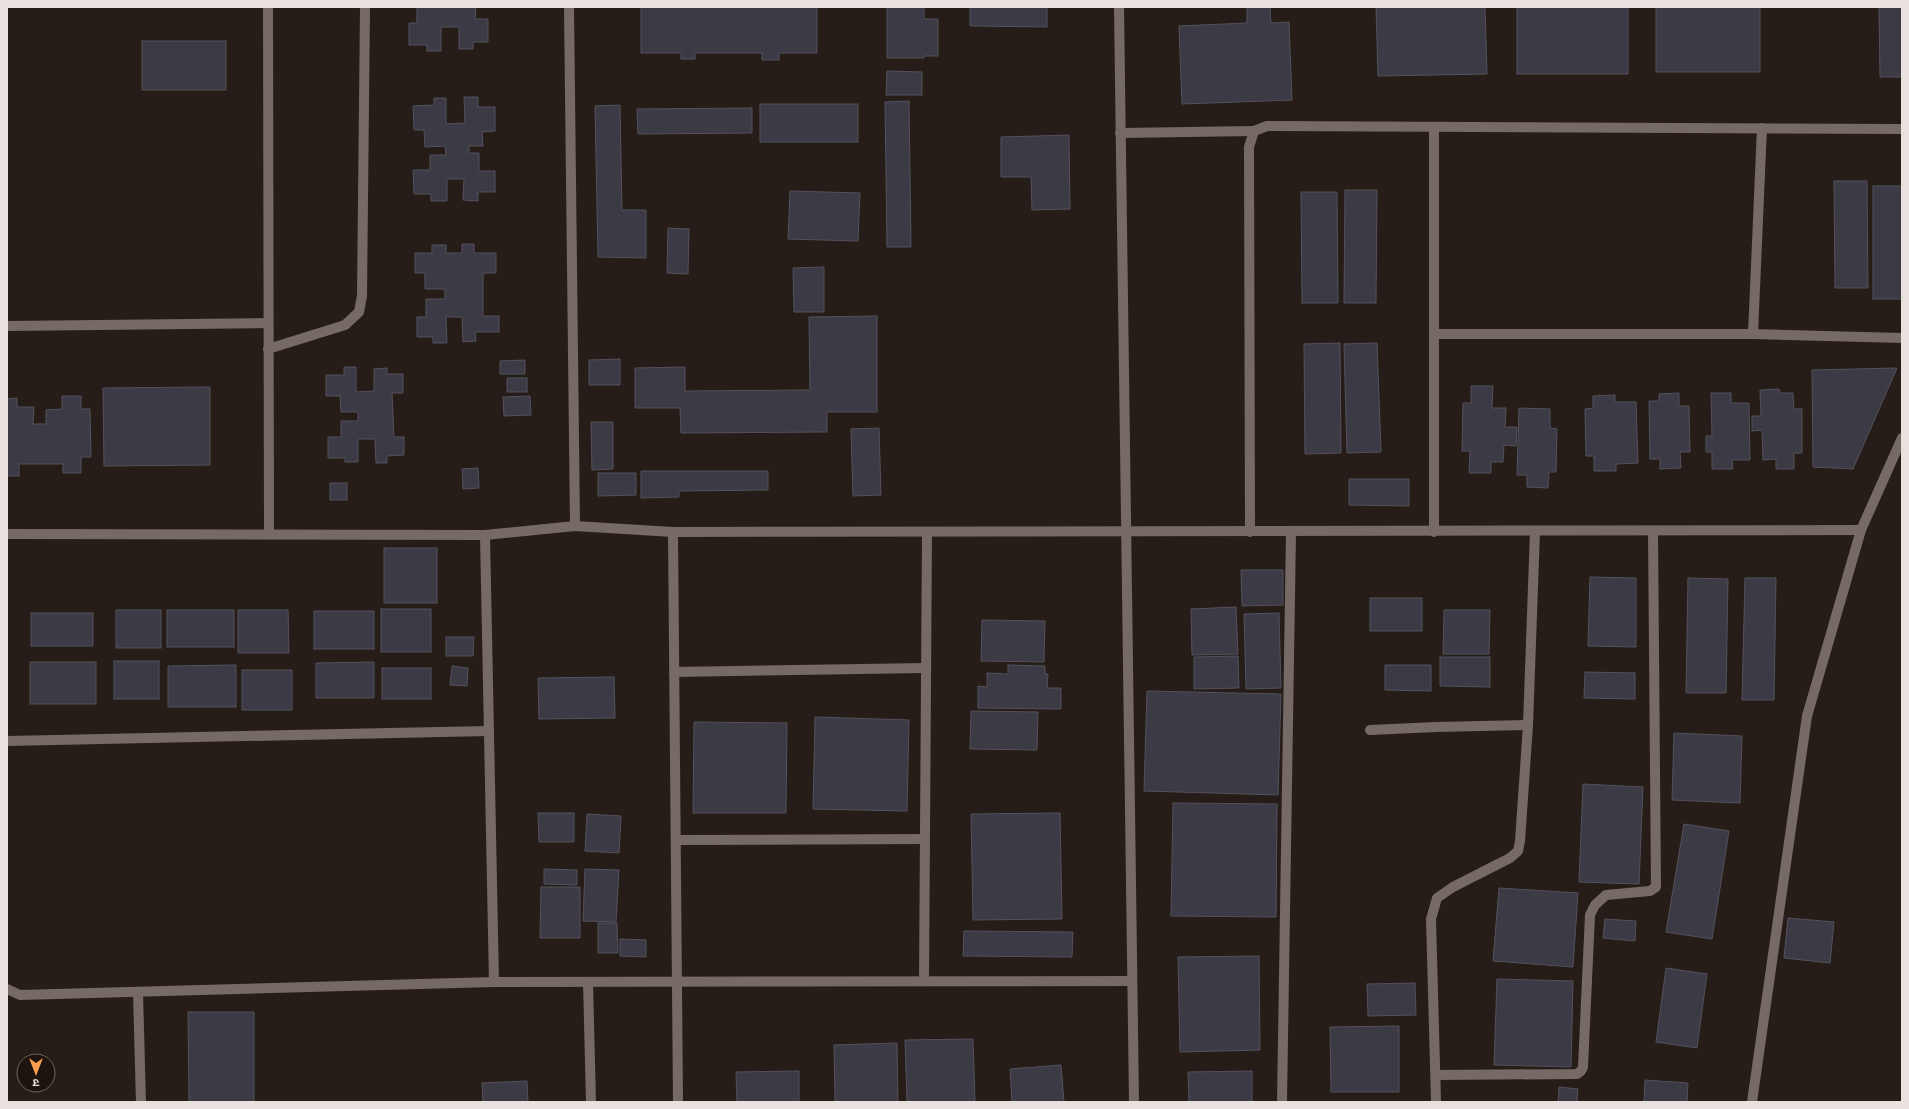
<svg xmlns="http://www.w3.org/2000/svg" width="1909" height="1109" font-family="Figtree,'Noto Sans Devanagari',sans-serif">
  <rect width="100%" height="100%" fill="#261d19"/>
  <!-- building -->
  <g fill="#3c3b45" stroke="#53525c">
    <path d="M417,7H476L475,19H488V42H473V49H459V27H441V51H427V45H409V23H417Z"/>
    <path d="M641,7H817V53H779V60H762V53H695V59H681V53H641Z"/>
    <path d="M887,7H924V19H938V56H924V58H887Z"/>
    <path d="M970,7H1047V27L970,26Z"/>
    <path d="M1247,7H1270L1271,23L1289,22L1292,100L1182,104L1179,26L1247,23Z"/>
    <path d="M1376,7H1485L1487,74L1378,76Z"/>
    <rect x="1517" y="7" width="111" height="67"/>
    <rect x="1656" y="7" width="104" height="65"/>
    <path d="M1879,7H1902V77H1880Z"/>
    <rect x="142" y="41" width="84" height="49"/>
    <path d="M887,71L922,72V95H886Z"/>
    <path d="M464,97H478V107H495V131L482,132L483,146H469V153H479V171H495V192H478V201L463,200L464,179H447V201H431V194H414L413,170H430V155H446L445,146L425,147L424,130H414L413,106L434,105V98H446V124L465,123Z"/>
    <path d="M909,101L911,247H887L885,102Z"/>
    <rect x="760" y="104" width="98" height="38"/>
    <path d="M620,105L622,210H646V258L598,257L595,106Z"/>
    <path d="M752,108V133L638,134L637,109Z"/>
    <path d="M1069,135L1070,209L1032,210L1031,177H1001V137Z"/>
    <path d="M1834,181H1867L1868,288H1835Z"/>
    <rect x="1873" y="186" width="29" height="113"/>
    <path d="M1345,190H1377L1376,303H1344Z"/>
    <path d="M790,191L860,193L858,241L788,239Z"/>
    <path d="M1301,192H1337L1338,303H1302Z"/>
    <path d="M668,228L689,229L688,274L667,273Z"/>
    <path d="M462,244H474V253H496V273H483V316H499V332H475L476,341L463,342L462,317H446L447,343H433V337H417V317H426V299H445V289H425V273H415V253H432V245H446V253H462Z"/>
    <path d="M824,267V312H794L793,268Z"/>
    <path d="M877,316V412H827V432L681,433L680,408H635V368L685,367V391L810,390L809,317Z"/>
    <path d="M1340,343L1341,453L1305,454L1304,344Z"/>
    <path d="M1377,343L1381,452L1347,453L1344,344Z"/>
    <path d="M620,359V385H589V360Z"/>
    <path d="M525,360V374H500V361Z"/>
    <path d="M344,367H356V392L374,391V369L387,368V374H403V393H392L394,437H404V455L387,456V463H376L375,439H358V462H345V458H328V437H341V421H358V412H341L340,396H326V375H344Z"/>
    <path d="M1897,368L1853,469L1813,467L1812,370Z"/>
    <rect x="507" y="378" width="20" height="14"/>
    <path d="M1471,386H1493L1492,408H1506L1505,427H1517L1516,446L1504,445L1503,462H1491V473H1469L1470,451H1462L1463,403H1471Z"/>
    <path d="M210,387V465L104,466L103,388Z"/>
    <path d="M1779,389L1780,393H1793L1794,409H1802V453H1794V469H1776V459L1763,460L1762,430L1752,431V416H1761L1760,390Z"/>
    <path d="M1679,393V406H1689L1690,452H1680L1681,468L1660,469V459H1650L1649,401H1659V394Z"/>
    <path d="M1711,393H1731V403H1749L1750,460H1732L1733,469H1712V452H1706V436H1712Z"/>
    <path d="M1615,395V402H1636L1638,463L1616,464V471H1594V456H1586L1585,409L1593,408V396Z"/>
    <path d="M62,396H81V409H90L91,457H81V473H63V464H19V476H7V399L17,398V407H34L33,424H46V410L62,409Z"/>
    <path d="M530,396L531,415L504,416L503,397Z"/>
    <path d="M1519,408L1550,409V428L1557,429L1556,472H1549L1548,488L1527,487V475H1517Z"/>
    <path d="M591,422H613V469L592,470Z"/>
    <path d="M879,428L881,495L853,496L851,429Z"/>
    <path d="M478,468L479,488L463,489L462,469Z"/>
    <path d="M641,471H768V490L679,491V497L641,498Z"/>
    <path d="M598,473H636V495L598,496Z"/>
    <path d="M1349,479H1409V506L1349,505Z"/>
    <rect x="330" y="483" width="17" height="17"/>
    <rect x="384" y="548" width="53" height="55"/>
    <path d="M1241,570H1283V605L1242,606Z"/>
    <path d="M1590,577L1636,578V647L1588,646Z"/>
    <path d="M1688,578L1728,579L1726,693H1686Z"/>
    <path d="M1745,578H1776L1774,700H1742Z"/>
    <rect x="1370" y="598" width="52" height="33"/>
    <path d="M1236,607L1238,654L1192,655L1191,609Z"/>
    <rect x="381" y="609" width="50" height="43"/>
    <rect x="116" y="610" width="45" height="38"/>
    <rect x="167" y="610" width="67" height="37"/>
    <path d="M238,610H288L289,653H238Z"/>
    <path d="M1444,610H1490L1489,654H1443Z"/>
    <rect x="314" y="611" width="60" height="38"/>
    <rect x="31" y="613" width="62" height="33"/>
    <path d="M1279,613L1281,688L1246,689L1244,614Z"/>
    <path d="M982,620L1045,621L1044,662L981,661Z"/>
    <path d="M446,637H474L473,656H446Z"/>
    <path d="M1238,656L1239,688L1194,689V657Z"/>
    <path d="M1440,657H1490V687L1440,686Z"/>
    <rect x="114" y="661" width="45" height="38"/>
    <rect x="30" y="662" width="66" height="42"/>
    <path d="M374,662V698H316V663Z"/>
    <path d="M236,665V707H168V666Z"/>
    <path d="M1008,665L1045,666V674H1048L1047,688H1061V709L978,708V686L987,687V673L1008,674Z"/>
    <path d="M1385,665H1431V691L1385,690Z"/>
    <path d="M452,666L468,668L467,686L450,685Z"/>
    <rect x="382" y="668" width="49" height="31"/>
    <rect x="242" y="670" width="50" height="40"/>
    <path d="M1585,672L1635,673V699L1584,698Z"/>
    <path d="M614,677L615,718L539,719L538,678Z"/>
    <path d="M1147,691L1281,694L1278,795L1144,791Z"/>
    <path d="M971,711L1038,712L1037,750L970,749Z"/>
    <path d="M815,717L909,720L907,811L813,809Z"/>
    <path d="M694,722L787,723L786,813H693Z"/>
    <path d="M1674,733L1742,736L1740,803L1672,800Z"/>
    <path d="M1583,784L1643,787L1639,884L1579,882Z"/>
    <path d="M1173,803L1277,804L1276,917L1171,916Z"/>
    <path d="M538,813H574V842H539Z"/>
    <path d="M1060,813L1062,919L973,920L971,814Z"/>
    <path d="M587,814L621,816L619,853L585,851Z"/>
    <path d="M1684,824L1729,831L1712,939L1666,932Z"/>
    <path d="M544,869L577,870V885L544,884Z"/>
    <path d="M585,869L619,870L616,922L583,921Z"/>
    <path d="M541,887H580V938H540Z"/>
    <path d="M1499,888L1578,893L1573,967L1493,961Z"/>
    <path d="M1788,918L1834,922L1830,963L1784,958Z"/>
    <path d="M1605,919L1636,921L1635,941L1603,938Z"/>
    <path d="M598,923H617L618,953H598Z"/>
    <path d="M964,931L1073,932L1072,957L963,956Z"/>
    <path d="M620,939L646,940V957L620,956Z"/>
    <path d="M1259,956L1260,1050L1180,1052L1178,957Z"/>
    <path d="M1666,968L1707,974L1697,1048L1656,1042Z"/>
    <path d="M1497,979L1573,981L1571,1067L1494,1065Z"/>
    <path d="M1415,983L1416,1015L1368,1016L1367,984Z"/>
    <path d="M188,1012H254V1102H189Z"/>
    <path d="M1399,1026V1092H1331L1330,1027Z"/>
    <path d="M973,1039L975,1102H907L905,1040Z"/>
    <path d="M897,1043L898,1102H835L834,1045Z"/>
    <path d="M1061,1065L1064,1102H1012L1010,1069Z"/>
    <path d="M799,1071V1102H737L736,1072Z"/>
    <path d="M1252,1071V1102H1189L1188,1072Z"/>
    <path d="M1645,1080L1688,1083L1687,1102H1644Z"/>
    <path d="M527,1081L528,1102H483L482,1083Z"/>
    <path d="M1559,1087L1578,1089L1577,1102H1558Z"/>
  </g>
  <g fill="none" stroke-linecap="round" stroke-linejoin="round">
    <!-- minor -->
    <g stroke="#756a65" stroke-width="10">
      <path d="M268,7L269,533"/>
      <path d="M569,7L575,526"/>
      <path d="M1119,7L1134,1102"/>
      <path d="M1434,128V532"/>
      <path d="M1120,133L1254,131"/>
      <path d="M7,326L268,323"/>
      <path d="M1434,334H1753L1902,338"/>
      <path d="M1753,334L1762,128"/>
      <path d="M268,349L345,325L359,312L362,296L365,7"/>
      <path d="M673,532L678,1102"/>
      <path d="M1250,532L1249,147L1254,131L1267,126L1902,129"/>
      <path d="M7,534L485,535L575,526L673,532L1861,530"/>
      <path d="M485,535L494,982"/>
      <path d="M674,672L926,668"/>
      <path d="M1370,730L1436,727L1528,725"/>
      <path d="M7,741L489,731"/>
      <path d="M676,840L925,839"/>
      <path d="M924,981L927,533"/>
      <path d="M588,982L591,1102"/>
      <path d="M7,989L20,995L494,982L1132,981"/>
      <path d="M138,993L141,1102"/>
      <path d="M1436,1075L1577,1074L1581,1071L1583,1067L1590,915L1595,905L1606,895L1650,891L1656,887L1653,532"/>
      <path d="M1282,1102L1291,532"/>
      <path d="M1436,1102L1431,919L1437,898L1453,887L1510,858L1518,851L1520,841L1528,725L1535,531"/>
      <path d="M1752,1102L1807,716L1861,530L1902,438"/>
    </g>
  </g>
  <!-- border -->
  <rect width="1909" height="1109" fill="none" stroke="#e8e1de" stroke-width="16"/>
  <!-- north arrow -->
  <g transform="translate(36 1073) rotate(180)"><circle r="19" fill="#1d1410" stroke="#6e6662"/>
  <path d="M0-3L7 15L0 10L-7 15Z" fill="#fa9f4e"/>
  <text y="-6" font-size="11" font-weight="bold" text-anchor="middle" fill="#e8e1de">उ</text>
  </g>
</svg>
